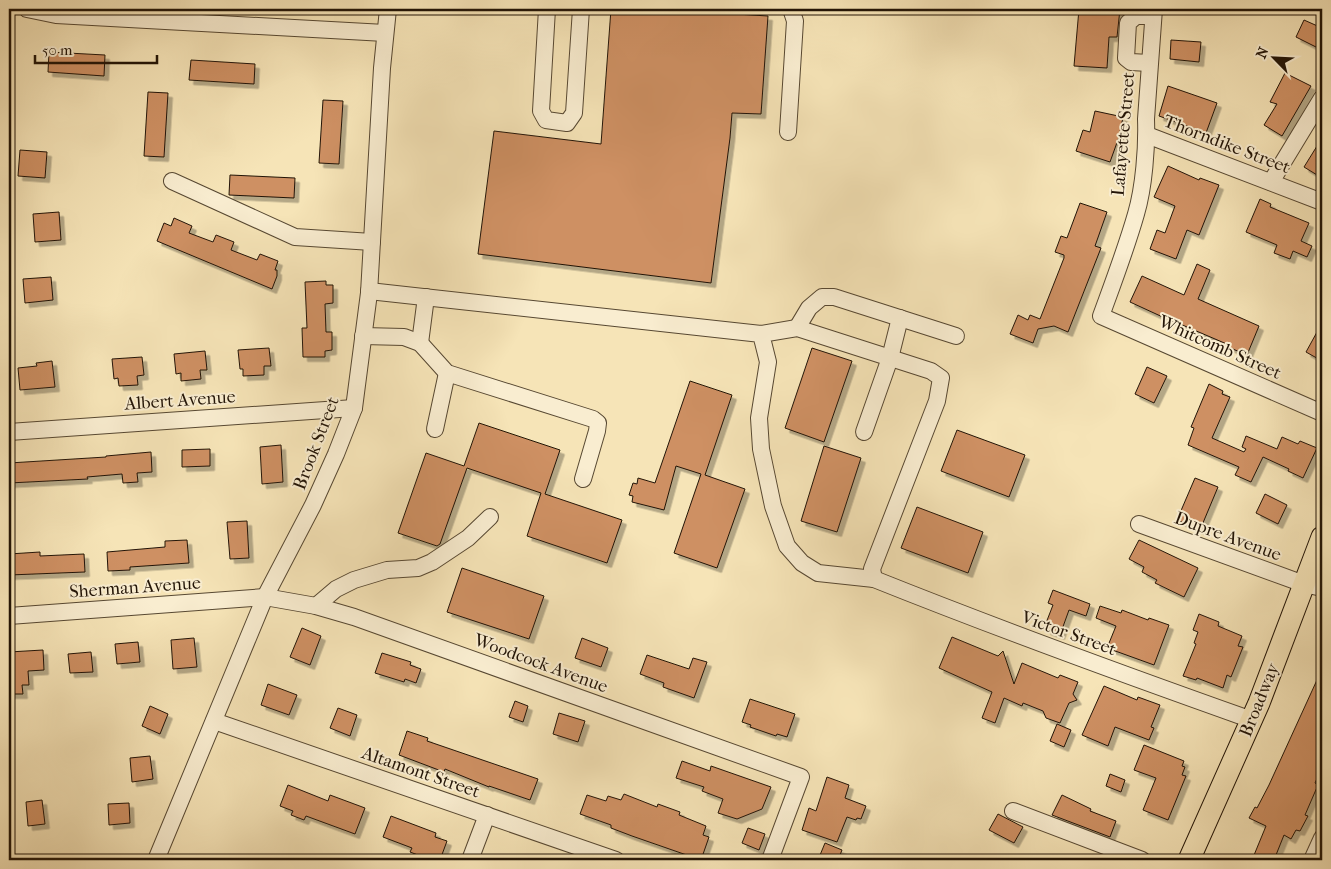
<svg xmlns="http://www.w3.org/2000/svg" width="1331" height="869" font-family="'IM FELL French Canon',serif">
  <defs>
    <filter id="shadow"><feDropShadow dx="4.5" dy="4.5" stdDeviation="0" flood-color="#0004"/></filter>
  </defs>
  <rect width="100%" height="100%" fill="#f6e4b7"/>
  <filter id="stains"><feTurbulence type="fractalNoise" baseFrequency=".004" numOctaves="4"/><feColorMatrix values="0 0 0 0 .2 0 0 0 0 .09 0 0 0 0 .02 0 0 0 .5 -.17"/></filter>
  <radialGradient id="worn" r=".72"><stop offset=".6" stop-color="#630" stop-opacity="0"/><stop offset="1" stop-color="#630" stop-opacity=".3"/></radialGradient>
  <!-- building -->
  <g fill="#ce9063" stroke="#221406" filter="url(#shadow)">
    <path d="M611,9H656L768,16L761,114L732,113L730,138L711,283L478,254L494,131L601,144Z"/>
    <path d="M1079,9H1120L1117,37H1109L1107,68L1074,66Z"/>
    <path d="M1304,20L1322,28V50L1296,37Z"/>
    <path d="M1171,40L1201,42L1199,62L1170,59Z"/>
    <path d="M49,52L105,55L104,76L48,72Z"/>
    <path d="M191,60L255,64L254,84L189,80Z"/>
    <path d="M1285,73L1311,86L1282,136L1264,125L1277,104L1270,102Z"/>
    <path d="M1168,86L1217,103L1206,133L1159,116Z"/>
    <path d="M148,92L168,93L164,157L144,156Z"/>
    <path d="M323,100L343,101L339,164L319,163Z"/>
    <path d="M1095,111L1123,117L1119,137L1110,162L1076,151L1083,130L1090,132Z"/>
    <path d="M1322,138V178L1304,167Z"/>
    <path d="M20,150L47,152L45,178L18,176Z"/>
    <path d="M1168,166L1199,180L1200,178L1219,185L1199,235L1187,230L1176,259L1150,249L1157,230L1165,233L1175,206L1154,197Z"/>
    <path d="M230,175L295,178L294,198L229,195Z"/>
    <path d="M1260,199L1271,204L1270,207L1309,223L1301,241L1312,246L1307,257L1293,251L1290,259L1274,253L1277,245L1246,232Z"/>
    <path d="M1080,203L1107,212L1095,246L1101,248L1068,332L1054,326L1038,329L1033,343L1010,334L1018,315L1028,320L1030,315L1040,319L1064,258V255L1055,252L1061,236L1067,238Z"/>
    <path d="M59,212L61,240L35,242L33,214Z"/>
    <path d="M174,218L192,226L189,233L213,242L216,235L234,242L231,250L257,260L260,254L278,261L275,270H277V276L272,289L157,241L164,223L171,226Z"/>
    <path d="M1197,264L1210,270L1198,299L1259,326L1247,355L1228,347L1229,345L1180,324V325L1130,302L1142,276L1184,295Z"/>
    <path d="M51,277L53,300L25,303L23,279Z"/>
    <path d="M326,281V285H333V303L325,304L326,332H332V350L325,351V357H303L302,328H307L305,282Z"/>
    <path d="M1322,323V361L1306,352Z"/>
    <path d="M269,348L271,366H264V375L243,376V369H240L238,350Z"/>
    <path d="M812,348L852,361L824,442L785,428Z"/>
    <path d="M205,351L207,370H200L201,379L181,381V373L176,374L174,354Z"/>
    <path d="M142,357L144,375L137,376L138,385L119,386L118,378L114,379L112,359Z"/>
    <path d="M52,361L55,387L20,390L18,368L37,366L36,363Z"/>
    <path d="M1147,367L1167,376L1154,403L1135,394Z"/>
    <path d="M690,381L732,395L705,475L745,489L717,568L674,553L701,474L676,466L664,510L632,502L633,496L629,495L633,483L637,484L638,478L655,483Z"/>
    <path d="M1209,384L1223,391L1222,394L1230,397L1212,438L1244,452L1246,449L1242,447L1246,436L1277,449L1282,437L1298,444L1300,441L1317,448L1303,478L1288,471L1289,469L1263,457L1251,482L1235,475L1239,467L1188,445L1194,428L1191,427Z"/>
    <path d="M479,423L560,450L545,494L622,520L607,563L527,536L541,493L467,468L440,544L437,546L398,533L426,453L464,466Z"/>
    <path d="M957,430L1025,455L1009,497L941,471Z"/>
    <path d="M281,445L283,482L262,484L260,447Z"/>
    <path d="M824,446L861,458L837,532L801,521Z"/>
    <path d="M210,449V466L182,467V450Z"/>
    <path d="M151,452L152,472L137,473L138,482L123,483L122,474L87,477L88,479L9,483V463L106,457V456Z"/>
    <path d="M1195,478L1218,487L1200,530L1177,520Z"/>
    <path d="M1265,494L1287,505L1278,524L1256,513Z"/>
    <path d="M917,507L983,532L968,573L901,548Z"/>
    <path d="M247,521L249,558L230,559L227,522Z"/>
    <path d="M187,540L189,563L130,567V570L108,571L107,552L165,547V541Z"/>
    <path d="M1139,540L1198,568L1184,597L1155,583L1157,580L1142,572L1144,567L1129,559Z"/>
    <path d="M40,552V556L84,554L85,572L9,575V554Z"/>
    <path d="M462,568L544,596L529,639L447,612Z"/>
    <path d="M1053,590L1090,604L1086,616L1069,610L1060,635L1046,630L1049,624L1046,623L1053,605L1048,603Z"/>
    <path d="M1100,606L1121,613L1122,610L1148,620L1149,618L1169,625L1154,665L1107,648L1116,626L1096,618Z"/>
    <path d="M1199,614L1219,622L1218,626L1242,636L1238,646L1243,647L1231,677L1227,675L1223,688L1197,678L1196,680L1183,676L1196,644L1194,643L1198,632L1193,630Z"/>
    <path d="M302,628L321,636L310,665L290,657Z"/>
    <path d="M952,637L998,656L1003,651L1014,684L1022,663L1058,678L1060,675L1078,682L1073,694L1077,700L1069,703L1060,723L1046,718L1043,711L1023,703L1022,706L1004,698L995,723L982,718L992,692L939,668Z"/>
    <path d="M194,638L197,667L173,669L171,640Z"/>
    <path d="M582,638L608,648L601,667L575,658Z"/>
    <path d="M138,642L140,662L117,664L115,644Z"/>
    <path d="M43,650L44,670L28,671L29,685H22L23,694H9V652Z"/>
    <path d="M91,652L93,672L70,673L68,654Z"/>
    <path d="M382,653L411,662L410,665L421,669L416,683L405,679L404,682L375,673Z"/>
    <path d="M647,655L689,669L693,658L707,662L694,698L663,687L664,683L640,674Z"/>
    <path d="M1322,669V767L1315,783L1318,785L1305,815L1308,816L1300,831L1296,830L1291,839L1284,835L1274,860H1252L1266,826L1249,818L1255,807L1257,808L1269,785Z"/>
    <path d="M268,684L297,695L289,715L261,705Z"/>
    <path d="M1104,686L1137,700L1138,697L1160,705L1151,727L1154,728L1149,740L1115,727L1108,746L1082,735Z"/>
    <path d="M750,699L795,714L787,737L777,734L776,736L750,727L751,725L742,722Z"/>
    <path d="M515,701L528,706L523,722L509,717Z"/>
    <path d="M150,706L168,714L160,734L142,726Z"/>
    <path d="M338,708L357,715L350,736L330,728Z"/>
    <path d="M559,713L585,721L578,742L553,734Z"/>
    <path d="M1057,724L1071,730L1064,747L1050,741Z"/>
    <path d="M407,731L428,738L427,741L538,779L530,800L489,786V787L445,769L444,772L399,755Z"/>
    <path d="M1144,745L1184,761L1182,766L1185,767L1182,775L1186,776L1168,820L1143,810L1156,778L1134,770Z"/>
    <path d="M150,756L153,779L132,782L130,758Z"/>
    <path d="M682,761L710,771L711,766L771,787L762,809L737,819L718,813L723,799L702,791L704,787L676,778Z"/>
    <path d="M1110,774L1125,780L1121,792L1106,786Z"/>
    <path d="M827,777L849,785L845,798L866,806L861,819L857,818L856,820L847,817L837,842L802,830L809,808L816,811Z"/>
    <path d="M288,785L328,801L330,795L365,808L355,834L306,816L304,820L291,815L293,811L280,806Z"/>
    <path d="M624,794L657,807L658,804L680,812L679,815L706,826L703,835L709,837L701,860L632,836L611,828V825L580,814L587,795L606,801L608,796L621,800Z"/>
    <path d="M1062,795L1091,809L1090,811L1116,821L1110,837L1052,815Z"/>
    <path d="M42,800L45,824L28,826L26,802Z"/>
    <path d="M129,803L130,823L109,825L108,804Z"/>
    <path d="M998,814L1023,827L1014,843L989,830Z"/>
    <path d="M391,816L436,833L435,837L447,841L440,860H431L410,852L412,848L383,837Z"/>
    <path d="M748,828L765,834L759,850L742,843Z"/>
    <path d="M825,843L842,850L838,860H818Z"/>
  </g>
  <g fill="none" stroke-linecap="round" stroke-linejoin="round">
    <!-- minor casing -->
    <g stroke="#574832" stroke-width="18">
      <g id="minor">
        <path d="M27,9L56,15L385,33"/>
        <path d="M547,9L541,111L546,120L567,123L574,113L581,9"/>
        <path d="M1154,9L1146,119C1147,147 1144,187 1136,214C1126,249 1113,283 1101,316L1322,413"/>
        <path d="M1149,63L1131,62L1126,58L1128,23L1136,16H1153"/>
        <path d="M788,132L795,21L791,9"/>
        <path d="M1147,135L1322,202"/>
        <path d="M172,181L295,237L372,242"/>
        <path d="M1271,182L1322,98"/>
        <path d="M369,291L761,334L768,362L759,418L761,449L773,506L787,546L802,563L818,573L874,579L872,569L937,401L941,378L931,371L797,328L761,334"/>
        <path d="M797,328L809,308L822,297H834L956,336"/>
        <path d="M363,336L404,337L420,343L447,373L593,419L598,423L597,431L583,479"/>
        <path d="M420,343L426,297"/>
        <path d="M435,429L447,373"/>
        <path d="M9,432L354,408"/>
        <path d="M864,432L890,358L900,318"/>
        <path d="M1139,524L1304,584L1322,588"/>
        <path d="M874,579C999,629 1125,675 1252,720"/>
        <path d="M316,606L336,589L354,580L387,570L418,568L432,562L468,538L490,517"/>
        <path d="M9,616L265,597L316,606L354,617L801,777L770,860"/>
        <path d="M214,721L616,860"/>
        <path d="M1013,811L1142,860"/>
        <path d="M156,860L265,597L313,505L336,454L354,408L369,293L382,68L388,9"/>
        <path d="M470,860L487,815"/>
        <path d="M1312,860L1322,838"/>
      </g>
    </g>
    <!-- major casing -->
    <g stroke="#221406" stroke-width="23">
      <path id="major" d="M1189,860L1259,703L1322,537"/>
    </g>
    <!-- minor -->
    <use href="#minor" stroke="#f9edd0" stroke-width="16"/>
    <!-- major -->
    <use href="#major" stroke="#f6e4b7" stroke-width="21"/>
  </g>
  <g text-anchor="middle" stroke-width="4" stroke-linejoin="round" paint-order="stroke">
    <!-- street labels -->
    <g font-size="18" fill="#221406" stroke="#f9edd0">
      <text transform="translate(1123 134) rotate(-85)" y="6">Lafayette Street</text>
      <text transform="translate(1227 144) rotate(21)" y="6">Thorndike Street</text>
      <text transform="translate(1220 347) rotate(24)" y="6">Whitcomb Street</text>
      <text transform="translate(180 400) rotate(-4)" y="6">Albert Avenue</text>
      <text transform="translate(316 443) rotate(-69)" y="6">Brook Street</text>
      <text transform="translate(1228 536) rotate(20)" y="6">Dupre Avenue</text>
      <text transform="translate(135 587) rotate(-4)" y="6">Sherman Avenue</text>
      <text transform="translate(1069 633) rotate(20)" y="6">Victor Street</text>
      <text transform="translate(541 663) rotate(20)" y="6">Woodcock Avenue</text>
      <text transform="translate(1259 700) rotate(-68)" y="6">Broadway</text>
      <text transform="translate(421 772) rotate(19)" y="6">Altamont Street</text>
    </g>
  </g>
  <!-- margin -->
  <rect width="1331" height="869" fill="none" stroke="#f6e4b7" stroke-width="30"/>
  <rect x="10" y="10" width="1311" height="849" fill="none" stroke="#221406" stroke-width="2.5"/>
  <rect x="15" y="15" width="1301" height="839" fill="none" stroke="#221406"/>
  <!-- north arrow -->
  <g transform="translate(1274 58) rotate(294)" stroke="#f9edd0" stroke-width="4" paint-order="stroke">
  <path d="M0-4L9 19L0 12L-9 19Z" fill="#221406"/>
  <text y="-8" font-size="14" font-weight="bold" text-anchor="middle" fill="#221406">N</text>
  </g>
  <!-- scale -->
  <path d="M35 55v8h122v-8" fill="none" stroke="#221406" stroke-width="2.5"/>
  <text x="42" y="55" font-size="15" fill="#221406" stroke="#f9edd0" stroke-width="4" paint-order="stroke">50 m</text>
  <rect width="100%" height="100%" filter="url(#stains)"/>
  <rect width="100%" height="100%" fill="url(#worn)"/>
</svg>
